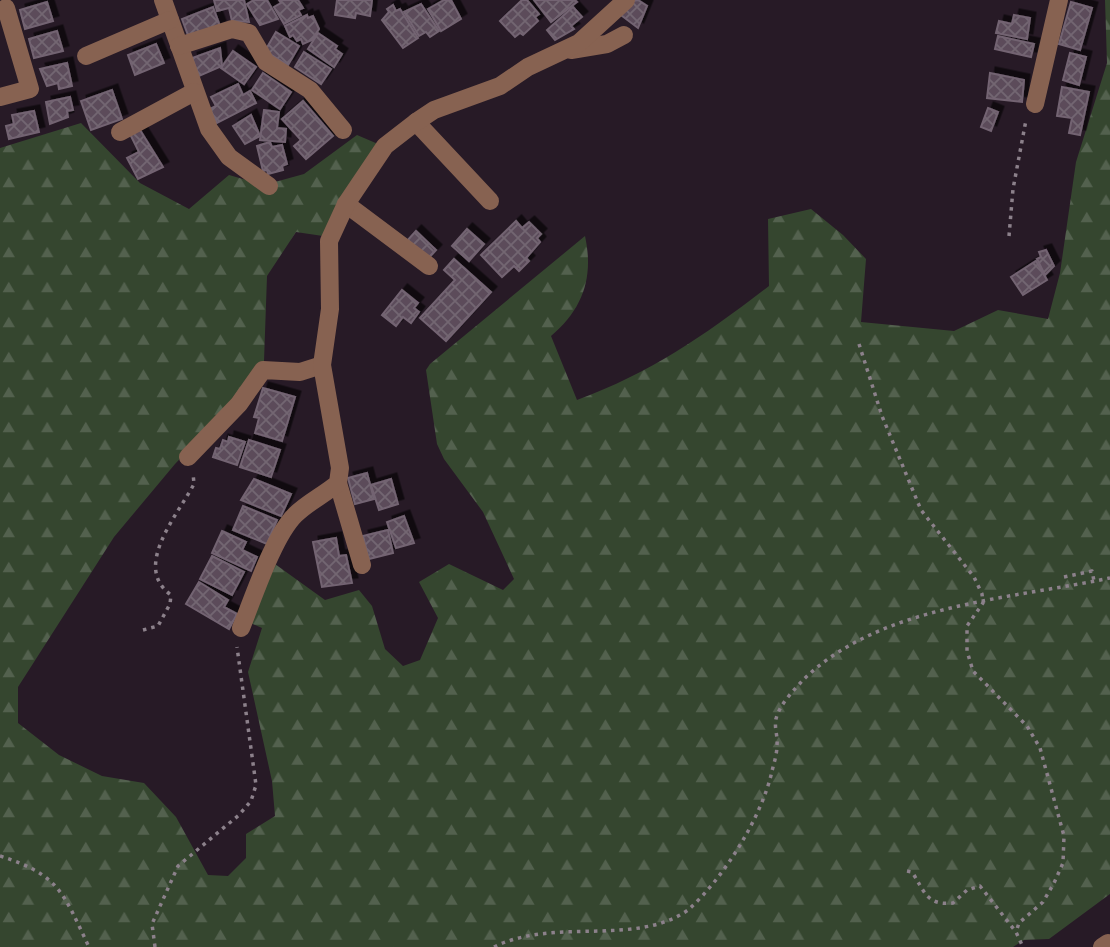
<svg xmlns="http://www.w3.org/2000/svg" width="1110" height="947" font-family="'Exo 2',sans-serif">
  <defs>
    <pattern id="forest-firs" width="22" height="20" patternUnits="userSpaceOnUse" patternTransform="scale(1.75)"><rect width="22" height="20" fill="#35462f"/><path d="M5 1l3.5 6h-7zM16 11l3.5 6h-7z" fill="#53614e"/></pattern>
    <pattern id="building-cross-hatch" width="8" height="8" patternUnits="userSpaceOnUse" patternTransform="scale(1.75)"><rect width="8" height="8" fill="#5b4c5a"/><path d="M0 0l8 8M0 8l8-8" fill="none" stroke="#736672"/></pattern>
    <filter id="shadow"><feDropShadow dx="5.5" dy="-5.5" stdDeviation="0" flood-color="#0009"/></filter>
  </defs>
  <rect width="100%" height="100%" fill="#271a26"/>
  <!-- forest -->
  <path fill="url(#forest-firs)" d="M1105,0H1110V894L1049,939L1024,940L1013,947H0V148L81,123L140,183L189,209L229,175L264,185L304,174L357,135L378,144L323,236L296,232L267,276L264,361L234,402L175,464L114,537L18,687V723L59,755L102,776L144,783L176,817L208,875L228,876L246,858V834L275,816L272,781L248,672L262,628L248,622L275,564L325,600L359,590L372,606L385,649L403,666L420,660L438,618L419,582L449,564L503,590L514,579L483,512L444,459L437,444L426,370L430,364L585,236C594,277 583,309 551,336L577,400C653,372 705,335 769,286L768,219L811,209L843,235L866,259L861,322L954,331L998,310L1048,319L1060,273L1076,162L1107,63Z"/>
  <!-- building -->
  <g fill="url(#building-cross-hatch)" stroke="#736472" stroke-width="2" filter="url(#shadow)">
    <path d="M214,0H244L249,22L232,21L229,8L217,11Z"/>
    <path d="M267,0L278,19L260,25L247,4L254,0Z"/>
    <path d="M279,0H298L303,8L298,10L301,15L284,24L274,7L281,3Z"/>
    <path d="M337,0H372L370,16L356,13L355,18L335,15Z"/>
    <path d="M444,0H451L461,19L441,31L428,9Z"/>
    <path d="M522,0H527L539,14L535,17L538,21L523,35L520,33L515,37L500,21Z"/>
    <path d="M534,0H575L577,2L551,22Z"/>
    <path d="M638,0L647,6L638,28L621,15L633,1Z"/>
    <path d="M47,2L53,21L25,29L20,10Z"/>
    <path d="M1071,2L1092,8L1080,50L1059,44Z"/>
    <path d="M421,4L439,31L430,37L426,32L419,36L404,12Z"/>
    <path d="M393,5L396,11L400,9L418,38L403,48L382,20L389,12L387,9Z"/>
    <path d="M213,7L220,26L189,38L182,19Z"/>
    <path d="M573,7L582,17L571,26L574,29L555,40L547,30Z"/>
    <path d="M307,15L308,18L313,16L319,29L312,40L303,44L301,39L297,41L293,35L290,37L285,26Z"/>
    <path d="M1014,15L1030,18L1027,39L996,33L999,21L1012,24Z"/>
    <path d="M57,31L63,51L34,58L29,39Z"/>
    <path d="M276,32L299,46L288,65L265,51Z"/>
    <path d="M318,33L337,46L335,49L342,54L334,67L308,49Z"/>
    <path d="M998,36L1034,44L1031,57L995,49Z"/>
    <path d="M156,44L164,63L135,75L128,55Z"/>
    <path d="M220,48L222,66L199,76L192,58Z"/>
    <path d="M233,51L256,67L244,84L221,68Z"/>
    <path d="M304,52L331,69L321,84L295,67Z"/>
    <path d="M1070,53L1086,57L1079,85L1063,80Z"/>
    <path d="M67,63L72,86L59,89L58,83L47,86L40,69Z"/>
    <path d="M263,73L291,92L280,109L252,90Z"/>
    <path d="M990,73L1024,80L1022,102L987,98Z"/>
    <path d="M238,84L243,95L250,91L256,103L217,123L210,109L216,106L211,97Z"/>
    <path d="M1062,87L1089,92L1080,135L1069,133L1072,118L1057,116Z"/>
    <path d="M112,90L122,119L91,130L81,101Z"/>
    <path d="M70,97L73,110L67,111L68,117L50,124L46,102Z"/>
    <path d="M303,101L333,136L306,159L294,146L301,140L282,119Z"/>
    <path d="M988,108L998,112L991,131L981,127Z"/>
    <path d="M264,110L279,112L277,128L286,129L285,142L260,140Z"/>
    <path d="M34,111L39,132L9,139L6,126L14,124L12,115Z"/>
    <path d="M251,115L260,136L245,144L233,126Z"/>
    <path d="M140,130L163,167L138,179L127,158L139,152L130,134Z"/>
    <path d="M270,142L272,147L282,145L287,164L282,166L283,170L268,174L267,170L263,171L257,146Z"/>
    <path d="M516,221L522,228L529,222L541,234L537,238L540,242L526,258L529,261L519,271L514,266L502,277L481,255Z"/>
    <path d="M467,229L484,244L469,261L452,246Z"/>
    <path d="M416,231L436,250L426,261L406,242Z"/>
    <path d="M1046,250L1054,266L1045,275L1037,259L1041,257L1039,252Z"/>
    <path d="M454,259L491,292L446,341L420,318L455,280L444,270Z"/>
    <path d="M1036,261L1047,280L1023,295L1011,277Z"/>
    <path d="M402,290L418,303L414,308L419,312L411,323L403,317L396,326L382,315Z"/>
    <path d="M263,388L295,397L282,441L255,433L259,418L254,417Z"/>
    <path d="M229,437L245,442L237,465L213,457L216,448L220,449L223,440L228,442Z"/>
    <path d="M249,440L280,450L271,477L240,467Z"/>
    <path d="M367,473L374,499L355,504L348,478Z"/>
    <path d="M254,479L291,494L281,516L241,500Z"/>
    <path d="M391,479L398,504L379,510L371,485Z"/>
    <path d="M243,506L277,520L267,544L233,530Z"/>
    <path d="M404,516L414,543L396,548L387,522Z"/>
    <path d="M388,530L393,553L369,559L363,536Z"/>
    <path d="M222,531L246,542L242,550L257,557L251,571L212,553Z"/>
    <path d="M336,538L339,556L346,555L352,583L322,587L313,542Z"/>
    <path d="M212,556L244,572L232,595L200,579Z"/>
    <path d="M199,582L228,600L224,607L237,614L229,629L186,604Z"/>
  </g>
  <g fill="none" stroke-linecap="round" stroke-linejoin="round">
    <!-- path -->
    <g stroke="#8c818b" stroke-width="3.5" stroke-dasharray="3.5 5" stroke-linecap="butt">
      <path d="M1009,236L1013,189L1026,120"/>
      <path d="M859,344L882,416L921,510L974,577L982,594L983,603L967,626V651L973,671L1027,726L1040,748L1064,836L1063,863L1054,883L1043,902L1019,923L1016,932L1023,947"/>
      <path d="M1064,577L1092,571L1094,581"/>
      <path d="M143,630L158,626L170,604L171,595C132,567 177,516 194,484L193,473"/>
      <path d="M0,856C60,875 63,893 89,947"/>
      <path d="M907,871L912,872C924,890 926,906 953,903L967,890L980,886L1016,932"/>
      <path d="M155,947L152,924L178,866L239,815L251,801L256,785L237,647"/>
      <path d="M494,947C554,917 636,947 688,910C723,879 762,817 772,771C774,763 777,754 777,745C778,737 774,727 776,719C779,705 794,690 803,680C879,605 1010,599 1110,578"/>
    </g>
    <!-- minor -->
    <g stroke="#876251" stroke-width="18">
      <path d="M163,0L209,129L229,157L269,186"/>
      <path d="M179,46L232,29L249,33L266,62L310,90L343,130"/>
      <path d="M571,50L607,44L624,35"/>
      <path d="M86,56L170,20"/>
      <path d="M0,97L30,89L6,8"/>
      <path d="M1035,104L1059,0"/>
      <path d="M416,122L490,201"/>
      <path d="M120,132L194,92"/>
      <path d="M346,204L429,266"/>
      <path d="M188,457L239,404L263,370L300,372L322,365"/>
      <path d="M338,483L362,565"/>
      <path d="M241,628C253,599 273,537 295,515C308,502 324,495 338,483L340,468L322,365L330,309L329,241L346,204L385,146L416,122L434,110L500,86L528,67L579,43L626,0"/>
      <path d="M1102,947L1108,943"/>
    </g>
  </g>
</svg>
